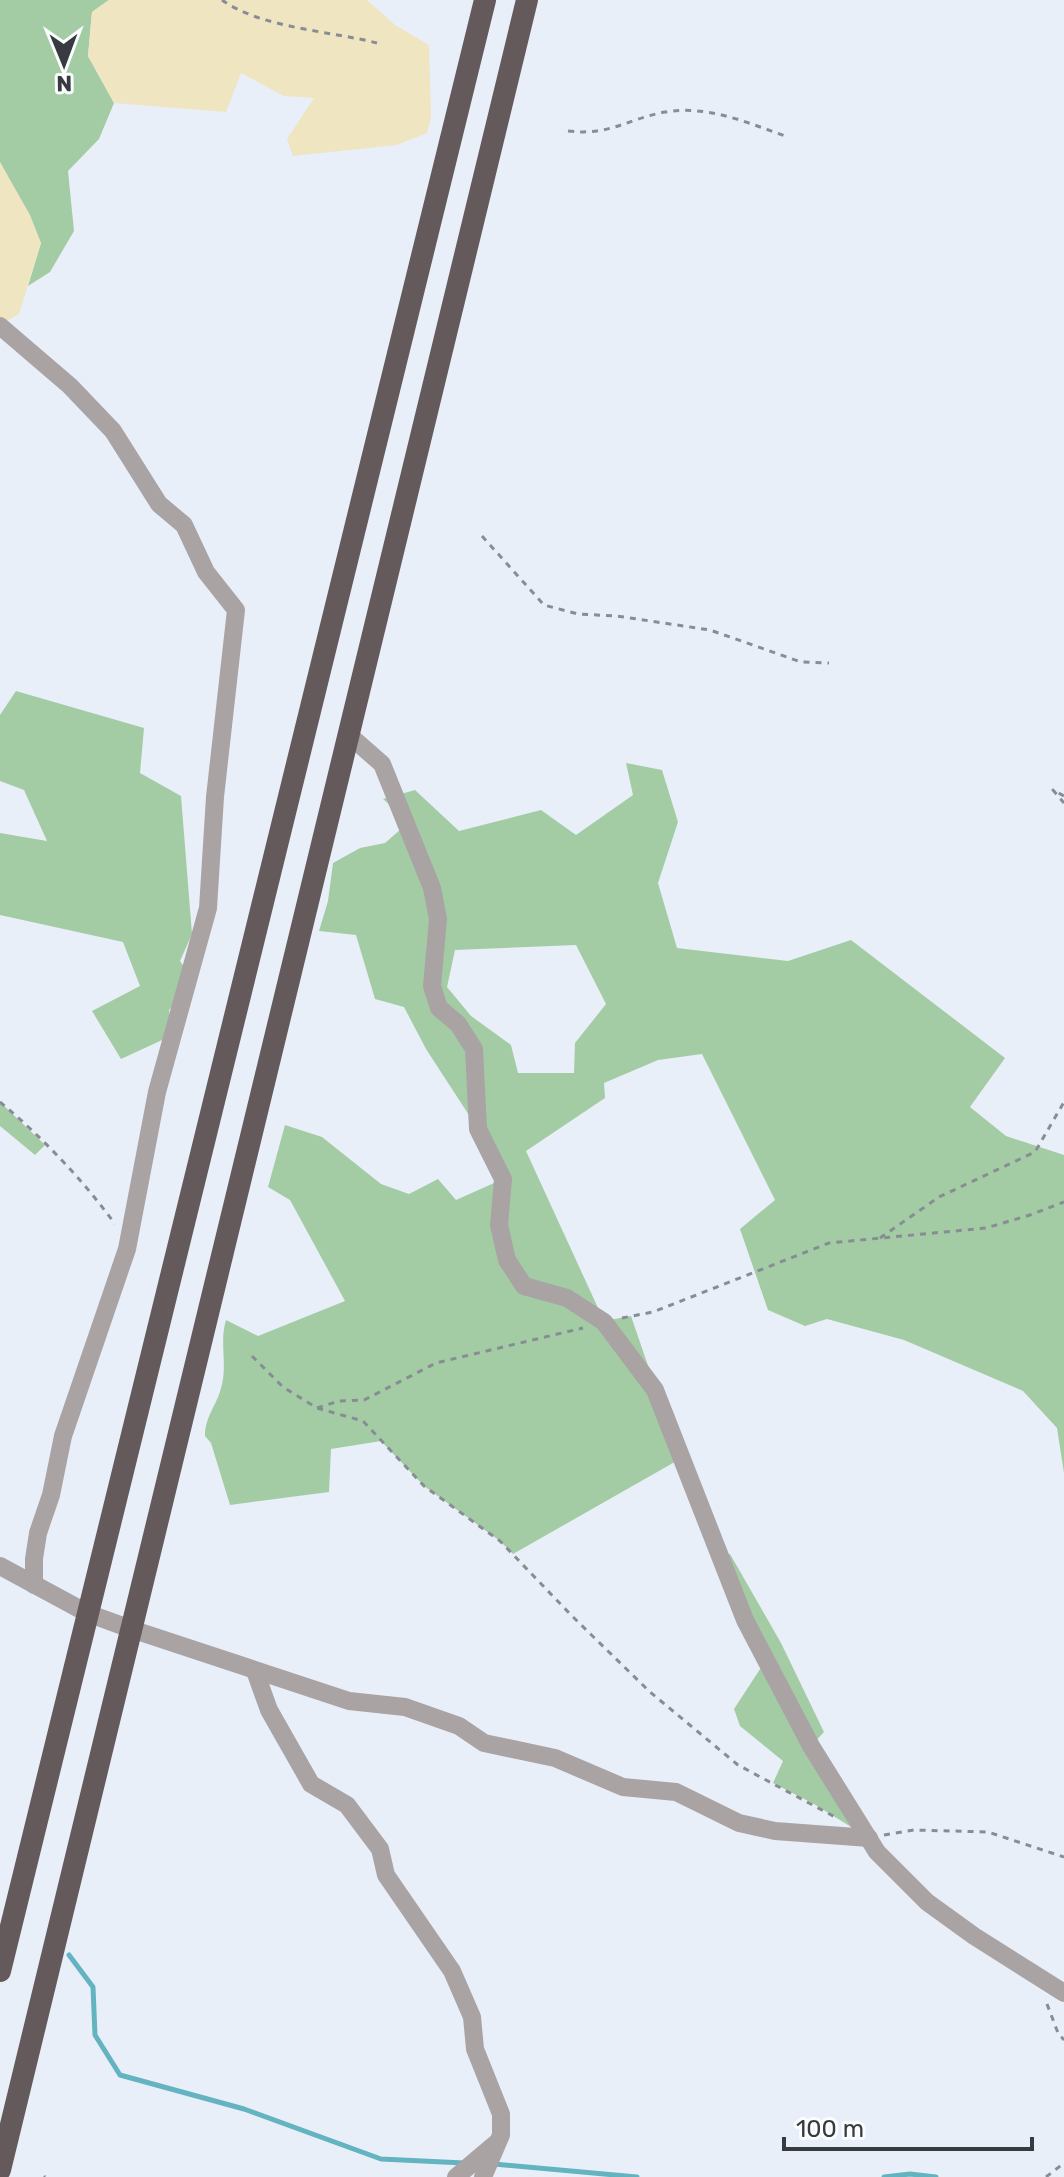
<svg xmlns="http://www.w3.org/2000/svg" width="1064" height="2177" font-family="Rubik,sans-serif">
  <rect width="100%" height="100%" fill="#e9eff9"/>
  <!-- green -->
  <g fill="#a3cca5" fill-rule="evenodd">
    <path d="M0,0H109L92,12L88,56L114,103L99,139L68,171L74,231L50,272L28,286L41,243L0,162Z"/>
    <path d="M16,691L144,728L140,773L181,796L192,934L180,961L196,985L169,1010L173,1035L121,1059L92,1011L140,986L123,942L0,915V833L47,841L24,790L0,781V715Z"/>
    <path d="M626,763L662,770L678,822L658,883L677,948L788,961L851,940L1005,1058L970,1107L1006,1136L1064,1155V1473L1057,1428L1023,1391L904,1340L827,1319L805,1326L768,1310L740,1229L775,1200L702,1054L658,1060L604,1083L605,1098L526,1151L604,1321L631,1316L680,1459L513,1554L500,1541L424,1486L381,1441L331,1449L329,1492L230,1505L211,1443L205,1436C205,1416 217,1405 221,1388C228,1365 219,1343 226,1320L258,1336L345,1301L290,1200L268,1187L285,1125L322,1137L381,1184L409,1194L438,1179L456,1200L503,1179L478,1129L426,1049L404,1007L375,999L356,935L319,931L328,901L333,863L360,848L385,843L409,822L383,799L415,790L459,831L541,810L576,835L633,795ZM576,945L606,1004L575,1043L574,1073H518L511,1045L471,1016L447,987L455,950Z"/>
    <path d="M0,1102L45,1145L35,1155L0,1126Z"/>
    <path d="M730,1554L781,1643L824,1732L811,1746L869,1838L814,1804L773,1783L783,1761L740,1726L734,1709L766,1660L720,1558Z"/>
  </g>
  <!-- sand -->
  <g fill="#efe5c0">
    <path d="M109,0H367L395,25L429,45L431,117L427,133L397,145L293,156L287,139L314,98L284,96L241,73L226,112L114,103L88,56L92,12Z"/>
    <path d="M0,162L30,215L41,243L19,314L0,325Z"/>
  </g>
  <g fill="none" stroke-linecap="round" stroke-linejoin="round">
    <!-- stream -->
    <g stroke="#64b3c0" stroke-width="5">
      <path d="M69,1955L93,1987L95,2035L120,2075L244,2109L381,2159L464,2163"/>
      <path d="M494,2164L637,2177"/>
      <path d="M884,2177L910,2174L936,2177"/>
    </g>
    <!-- path -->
    <g stroke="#888d94" stroke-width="3" stroke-dasharray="6 6" stroke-linecap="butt">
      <path d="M222,0C261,28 330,31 377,43"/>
      <path d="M568,131C610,136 627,119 665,112C707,105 746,122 785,136"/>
      <path d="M482,536L544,605L578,614L617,616L710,630L801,662L829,663"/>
      <path d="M1064,796L1053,790L1064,803"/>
      <path d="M0,1102C42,1137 83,1180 115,1224"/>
      <path d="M880,1238L939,1197L1035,1152L1064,1102"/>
      <path d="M622,1318L653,1312L829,1243L986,1228L1030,1215L1064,1202"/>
      <path d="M252,1356L283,1387L317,1408L363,1421L424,1486L500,1541L572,1616L650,1692L738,1765L835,1817"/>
      <path d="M317,1408L339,1401L364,1400L436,1363L583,1328"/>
      <path d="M884,1835L914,1830L988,1832L1064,1857"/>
      <path d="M1047,2004L1058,2033L1064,2040"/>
      <path d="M44,2176L45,2177"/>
      <path d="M1046,2177L1064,2163"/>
    </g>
    <!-- minor -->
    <g stroke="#a9a3a4" stroke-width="18">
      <path d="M0,326L70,386L113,431L159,504L184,525L206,572L236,610L215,797L208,908L157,1092L127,1249L63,1436L51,1495L38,1533L34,1559V1585"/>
      <path d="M349,735L382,764L432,888L438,919L432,986L439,1008L458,1024L474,1049L478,1129L503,1179L499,1225L507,1260L524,1286L567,1298L604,1322L655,1390L745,1620L811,1746L877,1852L927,1902L974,1936L1064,1993"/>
      <path d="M0,1566L87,1613L131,1629L349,1701L405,1707L459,1726L484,1743L555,1758L623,1787L676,1792L739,1823L775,1831L869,1838"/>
      <path d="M255,1671L269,1710L311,1784L347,1805L380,1849L386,1875L452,1971L472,2017L475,2049L501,2114V2135L483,2177"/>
      <path d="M456,2177L495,2144"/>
    </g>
    <!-- trunk -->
    <g stroke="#645a5c" stroke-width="22">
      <path d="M0,1971L485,0"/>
      <path d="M0,2170L527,0"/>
    </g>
  </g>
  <!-- north arrow -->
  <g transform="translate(64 64) rotate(179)" stroke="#fbfcfe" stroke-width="6" paint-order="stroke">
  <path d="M0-6L14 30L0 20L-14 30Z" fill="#373a3e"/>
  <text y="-12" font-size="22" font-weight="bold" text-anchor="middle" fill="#373a3e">N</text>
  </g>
  <!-- scale -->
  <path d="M784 2137v12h248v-12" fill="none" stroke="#373a3e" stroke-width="4"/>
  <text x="796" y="2137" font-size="24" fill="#373a3e" stroke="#fbfcfe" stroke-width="6" paint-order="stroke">100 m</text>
</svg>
